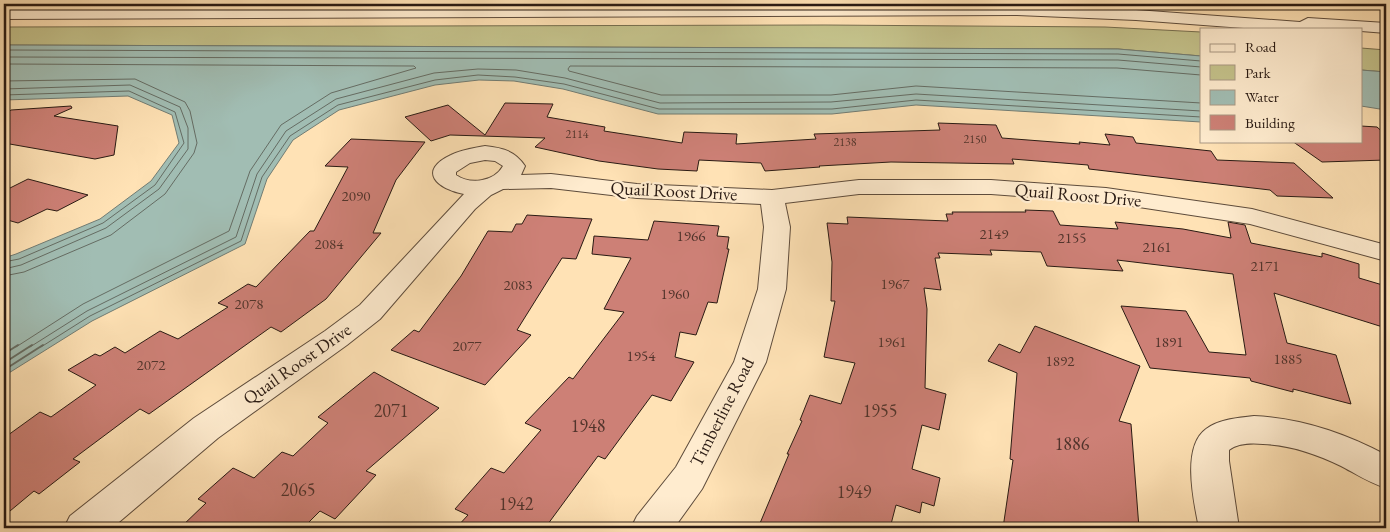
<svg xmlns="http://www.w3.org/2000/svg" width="1390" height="532" font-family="'EB Garamond',serif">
  <rect width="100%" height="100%" fill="#ffe2b5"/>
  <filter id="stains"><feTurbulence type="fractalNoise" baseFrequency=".004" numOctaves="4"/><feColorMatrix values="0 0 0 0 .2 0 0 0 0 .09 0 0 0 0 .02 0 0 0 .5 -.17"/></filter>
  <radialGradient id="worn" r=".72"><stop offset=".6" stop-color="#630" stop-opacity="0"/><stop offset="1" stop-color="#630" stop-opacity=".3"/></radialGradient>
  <!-- green -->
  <g fill="#c4c28b" stroke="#766e4f">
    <path d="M4,4H296L4,6Z"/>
    <path d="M1299,4H1386V9Z"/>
    <path d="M825,25L1105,27L1201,32V56L1118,49L4,45V27Z"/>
    <path d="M1361,48L1386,50V72L1361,70Z"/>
  </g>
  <!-- water -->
  <g fill="#a1bdb3" stroke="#717c73">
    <path d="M4,45L1118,49L1201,56V122L916,105L832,114H658L563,89L514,81L479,80L435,85L339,110L293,140L267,179L245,244L92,321L4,376V258L16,254L100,219L151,181L179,143L172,115L128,96L4,100Z"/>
    <path d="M1361,70L1386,72V110L1361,106Z"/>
  </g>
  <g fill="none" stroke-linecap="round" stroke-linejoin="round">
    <!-- shore-far1 -->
    <g stroke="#656c63" stroke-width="1">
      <path d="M4,50L1118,54L1201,61"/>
      <path d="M4,57L1118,60L1201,67"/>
      <path d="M4,64L414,66L416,68L331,93L281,125L250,171L229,231L83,304L16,347"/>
      <path d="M1201,75L1117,68L570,66L568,69L569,71L661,95H831L916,86L1201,103"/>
      <path d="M4,81L135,79L185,102L190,111L197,143L194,153L165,194L111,235L24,272L4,276"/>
      <path d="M4,89L130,85L180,107L188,128V149L159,189L106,228L21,265L4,269"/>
      <path d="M4,95L129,91L175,112L184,143L155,185L103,223L19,259L4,262"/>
      <path d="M30,347L87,311L236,237L257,174L286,131L336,99L434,73L478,69L516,70L565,78L660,103L831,102L916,94L1201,111"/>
      <path d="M41,347L90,316L241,241L262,177L290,136L338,105L435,80L478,75L515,77L564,84L659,109H832L916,100L1201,117"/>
    </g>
    <!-- shore -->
    <g stroke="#656c63" stroke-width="2">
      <path d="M4,354L18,345"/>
      <path d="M4,363L32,345"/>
      <path d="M4,370L43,345"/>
    </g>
  </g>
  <!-- building -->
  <g fill="#cd8076" stroke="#291a13">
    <path d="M505,103L553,104L547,117L605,127L604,131L682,143L684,132L737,134L736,144L816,139L814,134L940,130L938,123L996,125L1002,138L1080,144L1079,142L1110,145L1105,134L1133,137L1136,143L1211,151L1217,160L1294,163L1333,198L1277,196L1270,190L1089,169L1088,165L1012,159L1014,164L891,162L819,166L820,167L765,171L761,163L699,160L697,171L658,169L599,161L535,147L545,138L450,135L431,141L405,117L448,105L485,135Z"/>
    <path d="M71,106L72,108L54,116L118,126L114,155L95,159L4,143V116L11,110Z"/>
    <path d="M1361,126L1377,127L1386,135V160L1322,162L1292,141H1361Z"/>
    <path d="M351,139L425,142L396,180L373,233H381L326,299L281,332L271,327L149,414L140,409L73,459L80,462L39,494L34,491L4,516V438L40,412L51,417L96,385L68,370L95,354L100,356L115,347L125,353L160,331L178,339L228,307L218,303L248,284L256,287L310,231H314L348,167L325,166Z"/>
    <path d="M28,179L88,195L57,211L47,209L18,223L4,219V191Z"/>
    <path d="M1025,210L1053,211L1060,225L1118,229L1115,222L1183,229L1231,238L1228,222L1245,225L1251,243L1322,257V253L1359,264V278L1386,286V328L1274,293L1287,343L1336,355L1351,404L1293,389V392L1251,381L1250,378L1150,368L1121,306L1186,311L1209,352L1246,355L1233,274L1117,260L1123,271L1047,266L1041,252L990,250L992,255L938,253L940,258H935L941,290L924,288L927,309L925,388L946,394L939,430L922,425L912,469L940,478L934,506L922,502L920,513L896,505L890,528H758L789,454H787L802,421L800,420L810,395L841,404L855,363L824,357L835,301H831L832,262L827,223L848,224L847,217L948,221L946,214H953L952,212H1026Z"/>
    <path d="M527,215L592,219L576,259L562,258L517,330L531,335L485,385L391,350L414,330L419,332L461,276L488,231L512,232L516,224H522Z"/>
    <path d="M654,221L719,226L717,236L729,237L727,249H729L717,303L708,302L696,335L680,332L675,357L694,362L671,401L652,395L605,459L598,456L545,528H456L468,515L455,509L491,468L504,473L541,430L525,423L569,377L573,379L624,312L604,309L631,258L592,254L594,236L648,240Z"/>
    <path d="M1035,326L1140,366L1119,421L1131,424L1139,528H1003L1013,460L1010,459L1017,373L988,361L999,344L1020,353Z"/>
    <path d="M374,372L439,408L366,471L376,475L335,519L320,511L303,528H180L206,503L198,499L233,468L254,478L282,452L293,456L328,423L318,417Z"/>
  </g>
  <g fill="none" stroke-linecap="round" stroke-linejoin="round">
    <!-- minor casing -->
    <g stroke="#5e4c3c" stroke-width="2">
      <g id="minor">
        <path d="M1017,5L1136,10L1300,22L1308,18L1386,23V33L1361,31V29H1257L1136,20L1017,15L4,19V9Z"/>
        <path d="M485,146C503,148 515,151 525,166L521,175L551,174L637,184L772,190L859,180H991L1106,188L1252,209L1386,245V261L1250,224L1106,202L991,194H859L785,203L790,227L786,289L766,362L702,489L674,528H631L637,516L676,467L734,362L758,289L764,227L761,204L637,198L551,188L503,189L491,195L475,209L380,319L347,345L218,438L112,528H64L70,516L194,418L325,331L360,305L464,194C437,189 417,171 451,155C461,150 474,148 485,146ZM485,160L495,161L503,166C494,182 470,185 456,175V172L470,163Z"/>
        <path d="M1254,416C1300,418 1345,433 1386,455V488C1370,483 1356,474 1341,466C1316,454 1291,445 1263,444C1252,443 1238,443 1229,450V461L1239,528H1199C1194,503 1181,447 1206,429C1219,419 1239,418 1254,416Z"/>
      </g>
    </g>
    <!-- minor -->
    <use href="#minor" fill="#ffeccf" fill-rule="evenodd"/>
  </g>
  <g text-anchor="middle" stroke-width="4.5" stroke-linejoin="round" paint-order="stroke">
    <!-- far-number labels -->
    <g font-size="12" fill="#52342c">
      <text x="577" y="138">2114</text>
      <text x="975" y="143">2150</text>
      <text x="845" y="146">2138</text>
    </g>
    <!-- number labels -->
    <g font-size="15" fill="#52342c">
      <text x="356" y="201">2090</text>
      <text x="994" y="239">2149</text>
      <text x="691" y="241">1966</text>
      <text x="1072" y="243">2155</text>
      <text x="329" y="249">2084</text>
      <text x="1157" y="252">2161</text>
      <text x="1265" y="271">2171</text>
      <text x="895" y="289">1967</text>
      <text x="518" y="290">2083</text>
      <text x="675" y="299">1960</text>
      <text x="249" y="309">2078</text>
      <text x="892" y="347">1961</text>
      <text x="1169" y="347">1891</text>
      <text x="467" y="351">2077</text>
      <text x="641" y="361">1954</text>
      <text x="1288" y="364">1885</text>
      <text x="1060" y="366">1892</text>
      <text x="151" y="370">2072</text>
    </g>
    <!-- street labels -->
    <g font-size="18" fill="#291a13" stroke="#ffeccf">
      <text transform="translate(674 191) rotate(3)" y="6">Quail Roost Drive</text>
      <text transform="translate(1078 195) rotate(5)" y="6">Quail Roost Drive</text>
      <text transform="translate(297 364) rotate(-35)" y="6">Quail Roost Drive</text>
      <text transform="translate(722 412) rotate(-63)" y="6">Timberline Road</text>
    </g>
    <!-- near-number labels -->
    <g font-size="18" fill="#52342c">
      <text x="391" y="417">2071</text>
      <text x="880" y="417">1955</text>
      <text x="588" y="432">1948</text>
      <text x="1072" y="450">1886</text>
      <text x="298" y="496">2065</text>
      <text x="854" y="498">1949</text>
      <text x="516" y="510">1942</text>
    </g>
  </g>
  <!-- margin -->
  <rect width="1390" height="532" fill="none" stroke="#ffe2b5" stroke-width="20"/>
  <rect x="5" y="5" width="1380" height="522" fill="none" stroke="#291a13" stroke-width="2.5"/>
  <rect x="10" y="10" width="1370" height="512" fill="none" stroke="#291a13"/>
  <!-- legend -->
  <rect x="1200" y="28" width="162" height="115" fill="#ffeccf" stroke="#a99884"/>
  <rect x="1210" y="44" width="25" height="8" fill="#ffeccf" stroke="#a99884"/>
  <text x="1245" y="52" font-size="15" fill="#291a13">Road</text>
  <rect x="1210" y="65" width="25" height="15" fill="#c4c28b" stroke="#a99884"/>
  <text x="1245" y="78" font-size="15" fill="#291a13">Park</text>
  <rect x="1210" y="90" width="25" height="15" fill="#a1bdb3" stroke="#a99884"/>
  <text x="1245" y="102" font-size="15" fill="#291a13">Water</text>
  <rect x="1210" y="115" width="25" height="15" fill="#cd8076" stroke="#a99884"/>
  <text x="1245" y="128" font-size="15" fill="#291a13">Building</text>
  <rect width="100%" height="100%" filter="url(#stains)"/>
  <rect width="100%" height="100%" fill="url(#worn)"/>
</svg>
